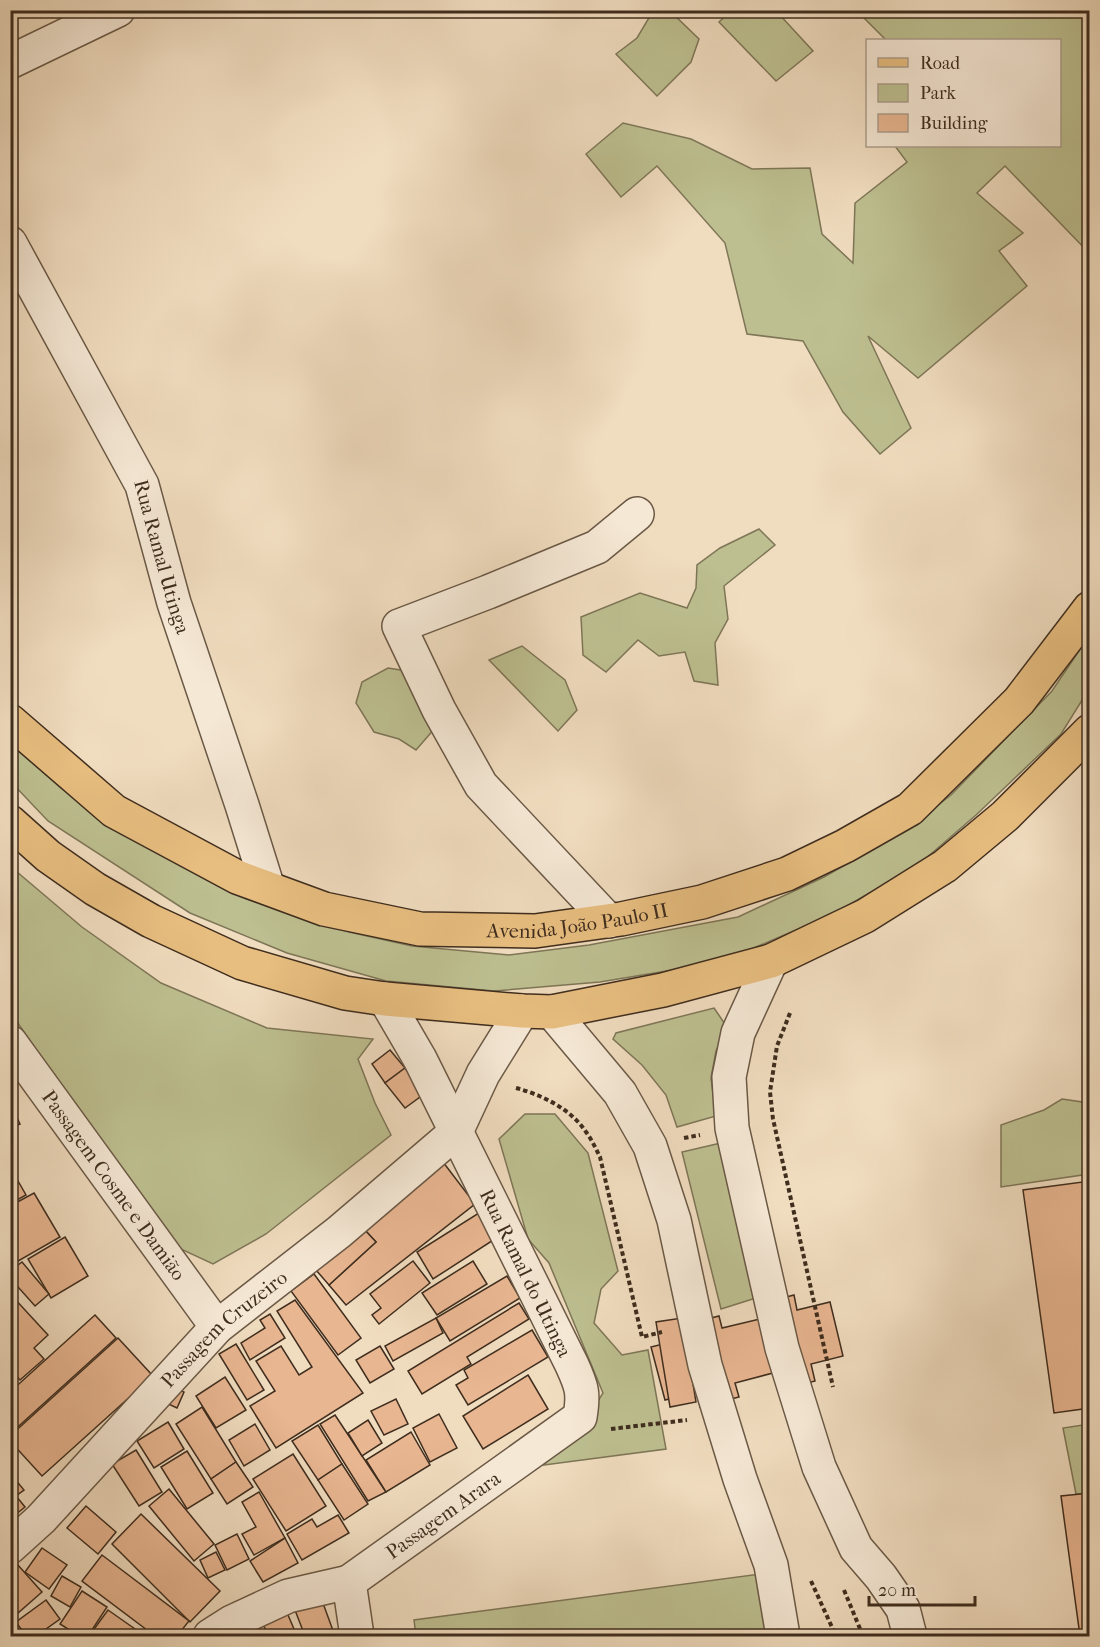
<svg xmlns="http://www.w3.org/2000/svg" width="1100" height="1647" font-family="'IM FELL French Canon',serif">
  <rect width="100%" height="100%" fill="#f0dcbf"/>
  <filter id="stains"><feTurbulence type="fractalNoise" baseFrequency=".00333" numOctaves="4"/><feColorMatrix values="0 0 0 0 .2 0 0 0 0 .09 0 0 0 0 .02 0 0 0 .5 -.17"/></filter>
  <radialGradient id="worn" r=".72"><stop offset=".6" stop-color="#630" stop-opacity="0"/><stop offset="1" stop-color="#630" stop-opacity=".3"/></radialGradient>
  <!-- green -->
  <g fill="#bdbf90" stroke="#7e7657" stroke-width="1.5">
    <path d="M732,10L781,11L778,13L813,51L776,81L719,22Z"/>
    <path d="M653,11H670L699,39L691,62L657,96L616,54L637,38Z"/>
    <path d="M857,11H1089V253L1005,166L977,193L1023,233L999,251L1027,286L918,378L868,336L911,428L880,454L843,412L803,341L747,334L725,243L657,166L621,197L586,154L623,123L691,139L752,169L810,168L822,234L853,263L855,203L907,162L895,146H1060V40H886Z"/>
    <path d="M759,529L775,545L724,586L728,619L715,643L718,685L694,681L685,652L659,656L638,640L606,672L583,655L581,617L640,593L687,608L696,588L697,565L720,548Z"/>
    <path d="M1089,636V689L1061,734L976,815L917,866L831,915L721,962L600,982L494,991L386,981L287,953L190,913L48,821L11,782L10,743L61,788L139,842L247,899L349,932L412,946L509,955L589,945L738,917L824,877L904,831L951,795L1052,691Z"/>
    <path d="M522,646L565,680L577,710L558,731L489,660Z"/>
    <path d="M388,668L413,672L435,728L416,750L399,739L374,732L356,703L362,682Z"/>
    <path d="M10,866L82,927L161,983L267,1028L373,1039L358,1059L375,1103L391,1135L266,1234L213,1264L170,1244L11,1013Z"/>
    <path d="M714,1008L727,1027L716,1051L711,1078L716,1116L677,1127L666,1095L642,1065L613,1039L616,1033Z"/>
    <path d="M1062,1099L1089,1103V1174L1001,1187V1125L1044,1110Z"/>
    <path d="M525,1114H555L588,1153L618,1271L601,1289L594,1323L622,1355L648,1350L666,1449L544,1465L590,1414L603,1393L549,1263L528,1239L499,1139Z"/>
    <path d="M721,1143L756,1298L721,1309L682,1152Z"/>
    <path d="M1089,1424V1493L1076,1494L1063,1428Z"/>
    <path d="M760,1574L771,1636H416L414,1620Z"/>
  </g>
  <!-- building -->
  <g fill="#e8b691" stroke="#3f2d1e" stroke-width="1.5">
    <path d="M390,1050L405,1068L385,1083L372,1064Z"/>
    <path d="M405,1068L424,1094L405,1108L385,1083Z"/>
    <path d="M10,1102L20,1124L10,1128Z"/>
    <path d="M443,1162L475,1204L346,1305L329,1285L376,1242L363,1228Z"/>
    <path d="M10,1167L26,1195L10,1204Z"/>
    <path d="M1090,1181V1408L1054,1413L1023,1190Z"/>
    <path d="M34,1193L60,1237L13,1264L10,1259V1206Z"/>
    <path d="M482,1211L498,1237L433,1279L417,1252Z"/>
    <path d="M363,1228L376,1242L329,1285L316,1270Z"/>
    <path d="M65,1237L88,1276L51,1298L28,1259Z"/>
    <path d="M413,1261L430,1283L379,1324L372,1315L381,1308L370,1294Z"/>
    <path d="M473,1261L487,1284L437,1315L422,1293Z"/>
    <path d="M22,1262L49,1294L35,1306L10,1278V1271Z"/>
    <path d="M314,1274L361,1338L338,1355L291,1291Z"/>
    <path d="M507,1276L520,1298L450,1341L436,1318Z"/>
    <path d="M794,1295L797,1310L830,1302L843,1356L811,1364L815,1381L778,1391L773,1373L735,1383L739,1397L700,1407L697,1392L665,1400L651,1347L683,1339L680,1326L719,1316L722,1328L760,1319L756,1305Z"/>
    <path d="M13,1297L48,1335L34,1348L44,1359L20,1380L10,1369V1299Z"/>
    <path d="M295,1300L363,1393L276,1448L250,1406L275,1391L256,1361L281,1346L299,1375L312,1367L277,1311Z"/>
    <path d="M519,1303L529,1319L467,1357L471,1364L422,1394L408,1371Z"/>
    <path d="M270,1314L285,1338L250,1360L241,1343L265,1328L260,1320Z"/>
    <path d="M95,1315L116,1338L10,1434V1392Z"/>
    <path d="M436,1318L443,1333L393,1361L385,1346Z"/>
    <path d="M682,1318L696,1402L670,1407L656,1322Z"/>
    <path d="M532,1330L548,1357L468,1405L456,1385L468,1378L464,1370Z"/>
    <path d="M118,1338L153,1376L42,1476L10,1441V1436Z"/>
    <path d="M236,1344L264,1390L247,1400L219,1354Z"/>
    <path d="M380,1346L394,1369L370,1383L356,1360Z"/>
    <path d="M528,1375L548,1409L483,1449L463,1416Z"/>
    <path d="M225,1377L246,1410L216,1428L196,1396Z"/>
    <path d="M171,1386L184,1392L177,1408L164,1402Z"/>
    <path d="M396,1399L408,1424L384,1435L371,1411Z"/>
    <path d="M202,1407L236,1462L211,1479L176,1424Z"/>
    <path d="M439,1414L457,1448L430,1462L413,1428Z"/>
    <path d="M335,1415L386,1492L368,1501L320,1424Z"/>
    <path d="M368,1420L382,1443L362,1456L348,1433Z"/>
    <path d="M168,1422L184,1449L154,1468L137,1441Z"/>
    <path d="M255,1424L270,1450L244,1466L229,1440Z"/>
    <path d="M318,1425L342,1464L318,1480L292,1441Z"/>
    <path d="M411,1432L430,1465L386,1492L366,1460Z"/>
    <path d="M136,1450L162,1492L139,1506L112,1464Z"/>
    <path d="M187,1451L213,1493L187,1509L161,1467Z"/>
    <path d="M293,1454L326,1506L286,1531L253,1479Z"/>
    <path d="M236,1462L253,1487L227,1504L211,1479Z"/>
    <path d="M342,1464L368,1504L344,1520L318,1480Z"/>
    <path d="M10,1473L24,1490L16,1496L25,1507L10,1519Z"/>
    <path d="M169,1489L214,1544L194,1561L149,1506Z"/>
    <path d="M259,1492L285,1538L254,1555L242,1534L256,1527L242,1502Z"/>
    <path d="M1090,1493V1636H1080L1061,1496Z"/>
    <path d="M86,1506L116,1532L98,1554L67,1528Z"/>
    <path d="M141,1514L220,1591L190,1622L112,1544Z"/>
    <path d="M338,1515L349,1533L302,1560L287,1534L312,1519L317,1527Z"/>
    <path d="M237,1534L249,1559L227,1570L215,1545Z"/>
    <path d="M285,1538L298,1563L263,1582L250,1561Z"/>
    <path d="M42,1548L67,1565L49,1589L25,1572Z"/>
    <path d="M216,1552L225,1570L208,1578L200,1560Z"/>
    <path d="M102,1555L189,1621L177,1636H155L82,1581Z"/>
    <path d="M17,1564L42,1592L10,1620V1569Z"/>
    <path d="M62,1576L81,1587L70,1607L51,1596Z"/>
    <path d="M82,1591L107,1607L88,1636H79L60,1624Z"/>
    <path d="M320,1595L335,1636H305L293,1605Z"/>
    <path d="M46,1600L60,1619L36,1636H26L16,1622Z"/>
    <path d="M285,1608L297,1636H268L261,1619Z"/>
    <path d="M108,1610L145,1636H89Z"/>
  </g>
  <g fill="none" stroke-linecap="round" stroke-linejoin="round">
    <!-- minor casing -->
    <g stroke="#6b5946" stroke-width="36">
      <g id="minor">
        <path d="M10,62L118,10"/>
        <path id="s1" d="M10,243L142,485L174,603L242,805L268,888"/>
        <path d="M609,921L481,785L439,710L399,626L488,592L597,547L637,514"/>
        <path d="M771,961L738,1033L729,1077L732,1128L782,1348L819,1467L856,1548L881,1577L903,1609L910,1636"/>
        <path d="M552,1012L620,1093L650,1146L674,1220L705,1365L740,1479L771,1565L783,1636"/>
        <path id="s2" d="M10,1042L217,1327"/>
        <path id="s3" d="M10,1547L41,1519L217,1327L339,1232L456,1132L483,1074L522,1011"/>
        <path d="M210,1636L232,1622L288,1596L349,1582"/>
        <path id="s4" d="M357,1636L349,1582L580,1417C584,1393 582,1387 572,1365L420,1059L385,999"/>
      </g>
    </g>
    <!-- major casing -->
    <g stroke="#3f2d1e" stroke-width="36">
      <g id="major">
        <path id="s5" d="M10,721L114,811L237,877L324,909L420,929L535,931L621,919L702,902L787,874L845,846L910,809L1019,701L1090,608"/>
        <path d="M10,822L48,856L95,889L151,921L242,963L345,993L385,999L522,1011L552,1012L663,990L771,961L865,916L945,866L1005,816L1090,731"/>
      </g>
    </g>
    <!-- path -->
    <g stroke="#3f2d1e" stroke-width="4" stroke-dasharray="4.5 3" stroke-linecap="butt">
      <path d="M790,1013L777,1046L770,1092L773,1119L833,1387"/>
      <path d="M516,1088C542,1095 571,1109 586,1132C592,1140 596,1149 600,1157L642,1337L662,1332"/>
      <path d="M684,1138L700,1135"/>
      <path d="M611,1429L687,1420"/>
      <path d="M811,1581L836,1636"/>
      <path d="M844,1590L863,1636"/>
    </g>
    <!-- minor -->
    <use href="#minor" stroke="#f5e8d5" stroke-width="33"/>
    <!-- major -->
    <use href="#major" stroke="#e8be80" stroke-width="33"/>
  </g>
  <g text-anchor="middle" stroke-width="4.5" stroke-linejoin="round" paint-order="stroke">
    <!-- street labels -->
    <g font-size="20" fill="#3f2d1e" stroke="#f5e8d5">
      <text dy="7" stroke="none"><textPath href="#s1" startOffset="350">Rua Ramal Utinga</textPath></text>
      <text dy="7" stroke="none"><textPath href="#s5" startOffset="626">Avenida João Paulo II</textPath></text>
      <text dy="7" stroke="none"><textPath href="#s2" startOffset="177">Passagem Cosme e Damião</textPath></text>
      <text transform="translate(526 1273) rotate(64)" y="7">Rua Ramal do Utinga</text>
      <text dy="7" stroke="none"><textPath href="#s3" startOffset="306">Passagem Cruzeiro</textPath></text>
      <text dy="7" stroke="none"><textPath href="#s4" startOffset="170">Passagem Arara</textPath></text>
    </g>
  </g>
  <!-- margin -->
  <rect width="1100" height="1647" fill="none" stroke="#f0dcbf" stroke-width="36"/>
  <rect x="12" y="12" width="1076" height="1623" fill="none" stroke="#3f2d1e" stroke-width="3"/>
  <rect x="18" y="18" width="1064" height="1611" fill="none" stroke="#3f2d1e" stroke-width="1.5"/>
  <!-- legend -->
  <rect x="866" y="39" width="195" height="108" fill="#f5e8d5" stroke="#ac9d8c" stroke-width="1.5"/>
  <rect x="878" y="58" width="30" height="9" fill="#e8be80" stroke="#ac9d8c" stroke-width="1.5"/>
  <text x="920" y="69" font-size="18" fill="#3f2d1e">Road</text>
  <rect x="878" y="84" width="30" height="18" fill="#bdbf90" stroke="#ac9d8c" stroke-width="1.5"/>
  <text x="920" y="99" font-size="18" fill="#3f2d1e">Park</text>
  <rect x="878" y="114" width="30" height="18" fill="#e8b691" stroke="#ac9d8c" stroke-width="1.5"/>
  <text x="920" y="129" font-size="18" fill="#3f2d1e">Building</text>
  <!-- scale -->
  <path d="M869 1596v9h106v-9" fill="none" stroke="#3f2d1e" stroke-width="3"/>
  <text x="878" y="1596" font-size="18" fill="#3f2d1e" stroke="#f5e8d5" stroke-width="4.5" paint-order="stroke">20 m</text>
  <rect width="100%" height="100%" filter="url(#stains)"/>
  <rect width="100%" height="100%" fill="url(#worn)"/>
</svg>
